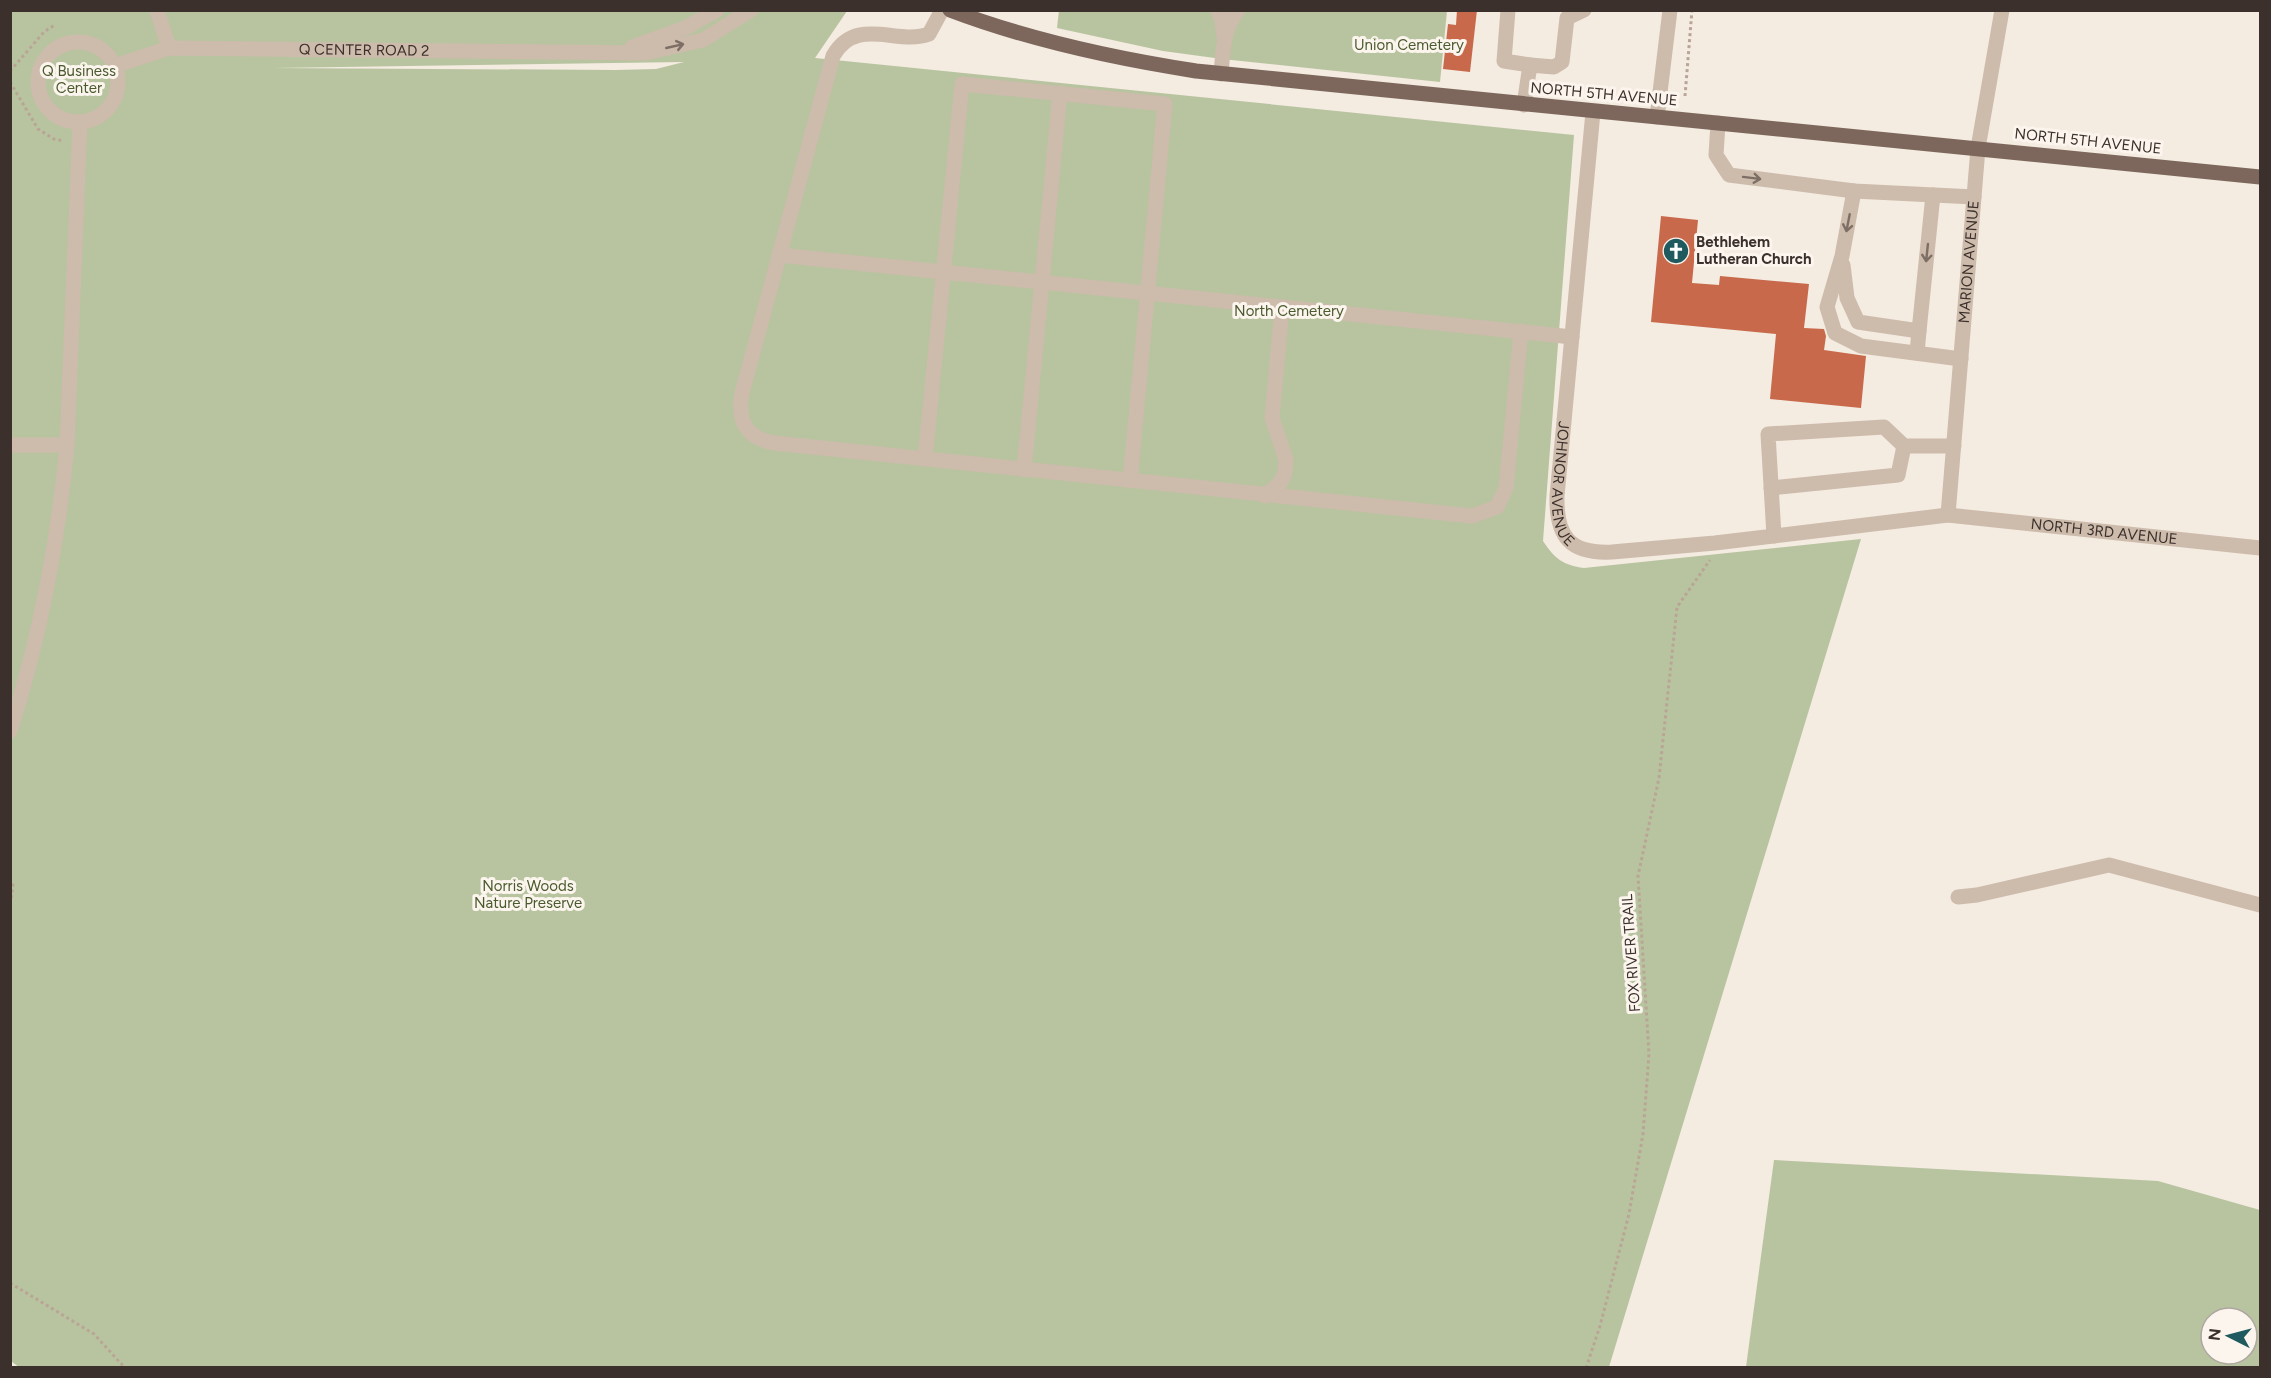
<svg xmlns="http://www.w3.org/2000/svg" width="2271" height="1378" font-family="Figtree,sans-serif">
  <rect width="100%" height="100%" fill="#f4ebe1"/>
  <!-- green -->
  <g fill="#b8c4a0" fill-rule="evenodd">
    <path d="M1059,10L1447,11L1440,82L1222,59L1163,51L1057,28Z"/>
    <path d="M10,11H847L815,58L1574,135L1543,541C1555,559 1563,565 1584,568L1861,539L1609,1367L20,1368L11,1361ZM684,62L656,69L616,70L274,68Z"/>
    <path d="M1774,1160L2158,1181L2260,1210V1367H1746ZM2211,1318H2247V1354H2211Z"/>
  </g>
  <!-- building -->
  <g fill="#c8694b">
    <path d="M1457,10H1477L1470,72L1443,69L1448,24L1456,25Z"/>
    <path d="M1661,216L1698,220L1692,283L1719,285L1720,276L1809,284L1804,328L1824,329L1826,336L1824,350L1866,356L1861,408L1770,399L1776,334L1651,322Z"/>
  </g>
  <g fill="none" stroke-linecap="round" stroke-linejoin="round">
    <!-- path -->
    <g stroke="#b9a596" stroke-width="3" stroke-dasharray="3 3" stroke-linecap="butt">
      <path d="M10,71L44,32L56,24"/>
      <path d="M10,82L38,129L54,139L64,141"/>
      <path d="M1685,96L1692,10"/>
      <path d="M10,878L13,886L10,906"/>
      <path d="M10,1283L94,1334L125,1368"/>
      <path d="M1586,1368L1600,1326L1629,1214L1643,1134L1649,1054L1638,876L1659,778L1677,607L1710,560"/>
    </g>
    <!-- minor -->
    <g stroke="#cdbbac" stroke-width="15">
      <path d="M157,10L169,48"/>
      <path d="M942,10L929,34C898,46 856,15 833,56L742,393C737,421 746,438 774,443L1472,516L1497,507L1506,488L1521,331"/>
      <path d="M1218,10L1222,21L1224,37"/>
      <path d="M1508,10L1504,61L1530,65"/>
      <circle cx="78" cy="82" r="40"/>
      <path d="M632,47L685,28L717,10"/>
      <path id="s1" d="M115,66L169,48L645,53L703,40L751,10"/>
      <path d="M1221,74C1223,51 1223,29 1238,10"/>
      <path d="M1524,105L1530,65L1554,67L1562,62L1567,18L1584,10"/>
      <path id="s2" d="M1593,112L1557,496C1556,537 1570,554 1612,552L1715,543L1948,515L2260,548"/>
      <path d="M1657,117L1670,10"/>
      <path d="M1718,123L1716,155L1729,175L1854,191L1974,197"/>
      <path d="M1854,191L1842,256L1827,307L1835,333L1861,346L1961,359"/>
      <path d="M779,255L1572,337"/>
      <path d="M1843,265L1847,298L1858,322L1919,331L1917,353"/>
      <path d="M1919,331L1933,195"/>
      <path d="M10,445H67"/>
      <path d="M925,459L962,84L1165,104L1130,481"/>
      <path d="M1024,470L1060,93"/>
      <path d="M1771,488L1898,475L1904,446"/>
      <path d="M1265,496L1281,482L1285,472L1286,460L1272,418L1282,307"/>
      <path id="s3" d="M1948,515L1978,148L2002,10"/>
      <path d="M1774,536L1768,434L1884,427L1904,446H1954"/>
      <path d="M10,731C40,637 58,542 67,445L80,122"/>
      <path d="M1958,897L1977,895L2109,865L2260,905"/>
    </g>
    <!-- major -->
    <path stroke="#7d675c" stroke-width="15" d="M950,10C1029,40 1112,58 1196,71C1551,108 1906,140 2260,177"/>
  </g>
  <!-- one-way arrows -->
  <defs><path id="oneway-shaft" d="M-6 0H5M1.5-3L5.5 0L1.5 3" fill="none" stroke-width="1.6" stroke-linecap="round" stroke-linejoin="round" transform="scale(1.5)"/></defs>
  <g stroke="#7d6f65">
    <use href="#oneway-shaft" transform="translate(675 46) rotate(-13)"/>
    <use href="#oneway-shaft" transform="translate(1752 178) rotate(7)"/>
    <use href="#oneway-shaft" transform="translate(1848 223) rotate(101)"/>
    <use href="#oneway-shaft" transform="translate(1927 253) rotate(96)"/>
  </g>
  <!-- icons -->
  <defs>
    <g id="church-disc" transform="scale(1.35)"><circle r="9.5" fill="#1f5a5e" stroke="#fbf5ee"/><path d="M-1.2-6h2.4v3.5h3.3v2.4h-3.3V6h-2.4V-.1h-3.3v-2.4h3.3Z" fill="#fff"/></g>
  </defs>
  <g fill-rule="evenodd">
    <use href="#church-disc" x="1676" y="251"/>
  </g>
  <g text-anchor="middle" stroke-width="6" stroke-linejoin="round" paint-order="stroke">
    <!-- park labels -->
    <g font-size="15" fill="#4a5a2e" stroke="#fbf5ee">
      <text x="1409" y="50">Union Cemetery</text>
      <text x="79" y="76">Q Business<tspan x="79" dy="17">Center</tspan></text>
      <text x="1289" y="316">North Cemetery</text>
      <text x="528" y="891">Norris Woods<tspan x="528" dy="17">Nature Preserve</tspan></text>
    </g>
    <!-- street labels -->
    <g font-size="15" fill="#3b302b" stroke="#fbf5ee">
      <text dy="5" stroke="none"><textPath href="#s1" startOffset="252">Q CENTER ROAD 2</textPath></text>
      <text transform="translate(1604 94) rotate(5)" y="5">NORTH 5TH AVENUE</text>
      <text transform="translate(2088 141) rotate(6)" y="5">NORTH 5TH AVENUE</text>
      <text dy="5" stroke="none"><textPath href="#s3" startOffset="254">MARION AVENUE</textPath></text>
      <text dy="5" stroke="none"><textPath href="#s2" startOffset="374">JOHNOR AVENUE</textPath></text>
      <text dy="5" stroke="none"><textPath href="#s2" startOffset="974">NORTH 3RD AVENUE</textPath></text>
      <text transform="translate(1631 953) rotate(-94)" y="5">FOX RIVER TRAIL</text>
    </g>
    <!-- poi labels -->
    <g font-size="15" font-weight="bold" fill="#3b302b" stroke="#fbf5ee" text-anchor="start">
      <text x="1696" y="247">Bethlehem<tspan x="1696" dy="17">Lutheran Church</tspan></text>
    </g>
  </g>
  <!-- border -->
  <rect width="2271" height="1378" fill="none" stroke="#3b302b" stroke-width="24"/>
  <!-- north arrow -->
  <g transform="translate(2229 1336) rotate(276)"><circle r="28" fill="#fbf5ee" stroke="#aea6a0" stroke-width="1.5"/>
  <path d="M0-4.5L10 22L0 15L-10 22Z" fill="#1f5a5e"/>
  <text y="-9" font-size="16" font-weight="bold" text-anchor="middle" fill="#3b302b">N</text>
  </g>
</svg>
